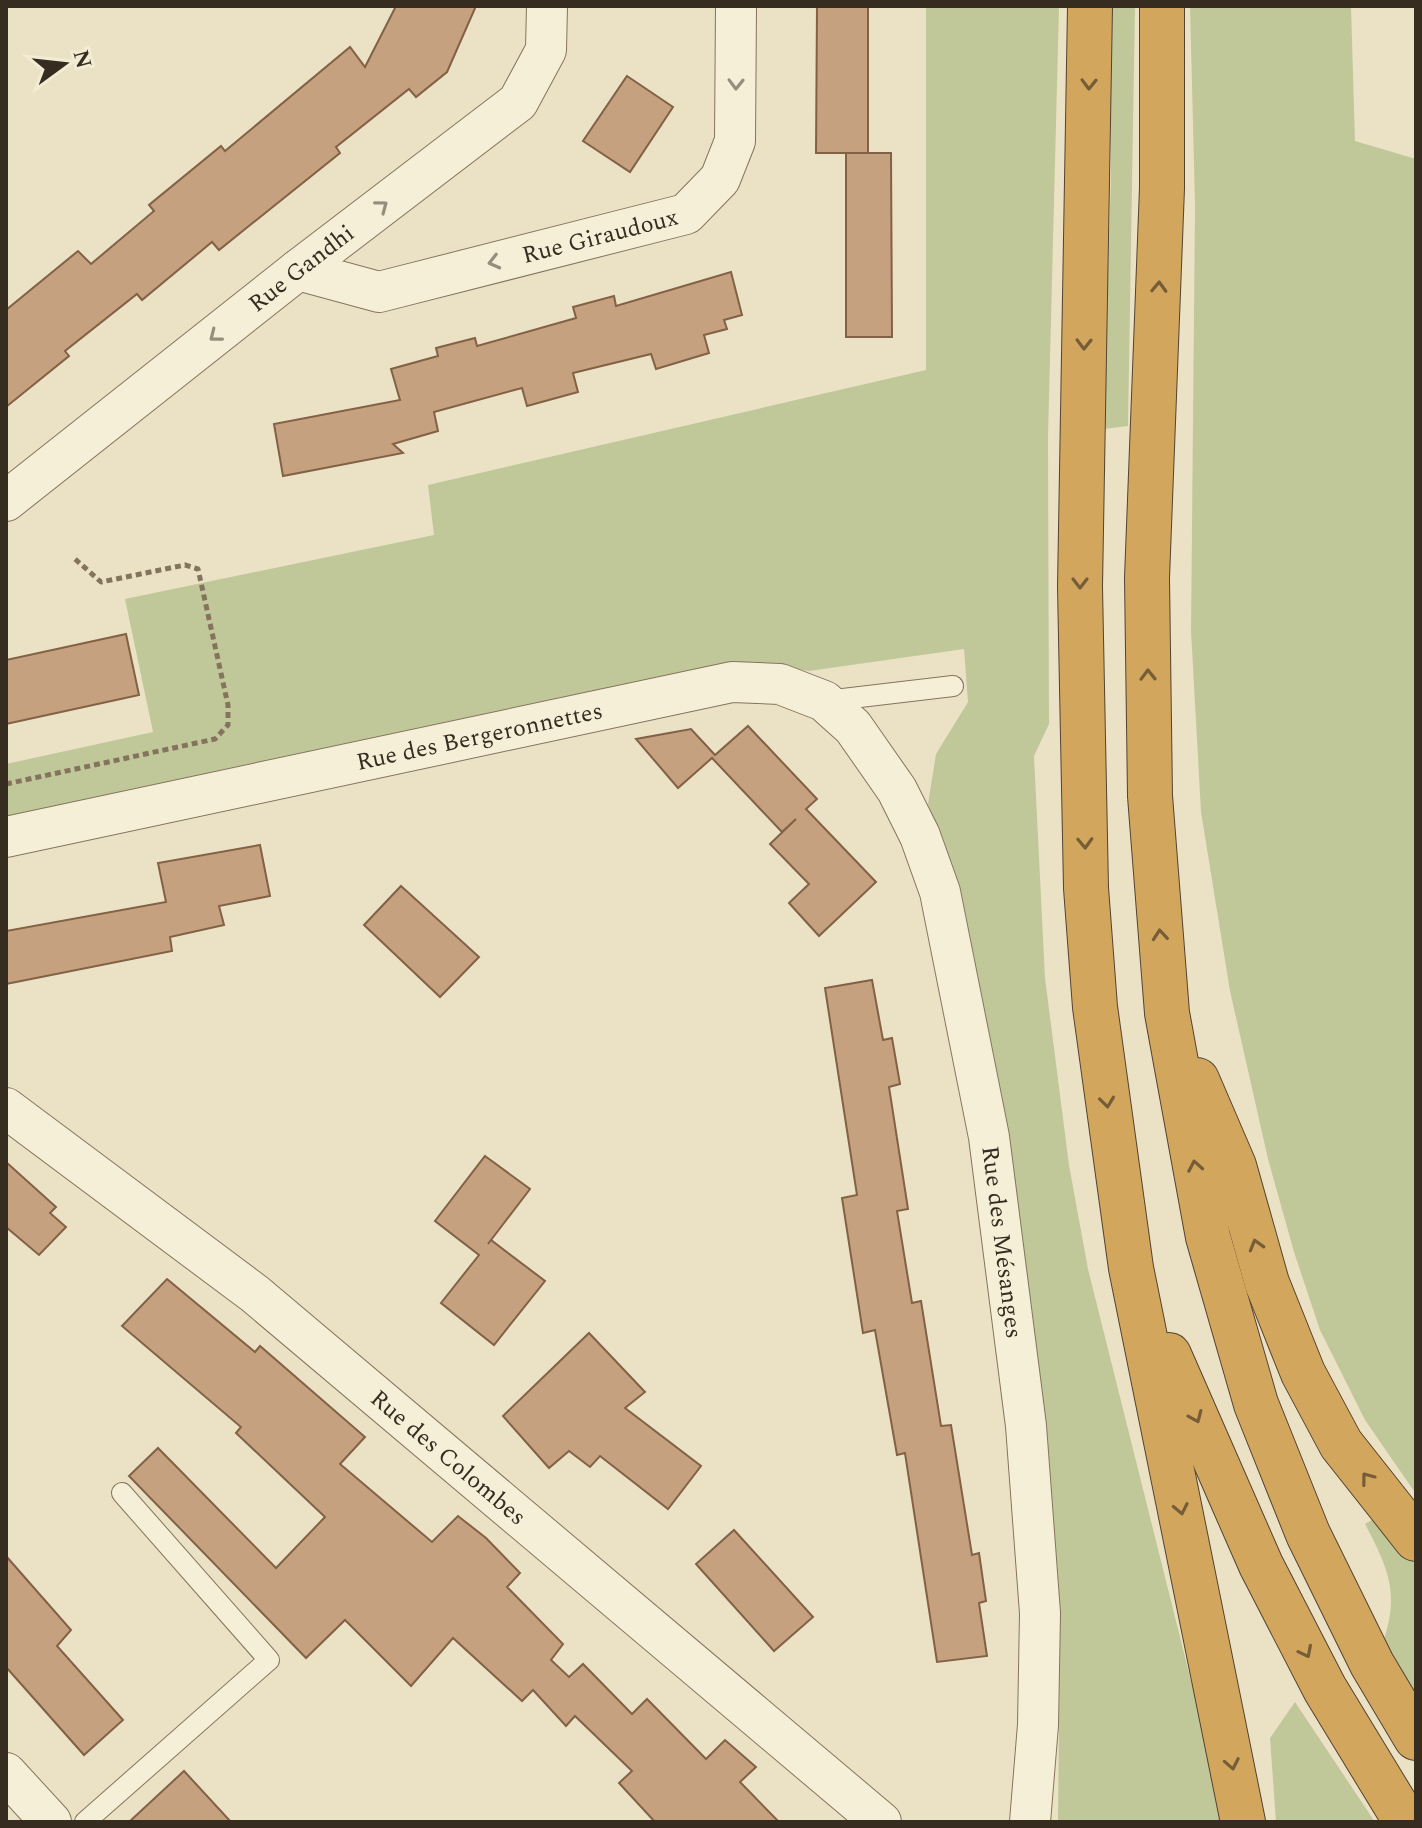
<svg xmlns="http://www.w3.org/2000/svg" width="1422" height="1828" font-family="Spectral,serif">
  <rect width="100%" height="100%" fill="#ebe2c6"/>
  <!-- green -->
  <g fill="#c0c89a">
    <path d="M926,6H1059L1048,438L1049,724L1034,756L1045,978L1069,1165L1088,1269L1211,1761L1221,1822H1058L1060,1608L1044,1426L956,883L928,804L936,754L968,702L964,649L809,671L750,663L6,817V764L153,732L125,599L434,535L428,485L926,370Z"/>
    <path d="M1111,6H1135L1128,426L1104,429L1111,172Z"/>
    <path d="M1190,6H1351L1355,141L1416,159V1494L1365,1420L1320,1330L1294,1252L1268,1159L1230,991L1201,812L1191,631L1195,206Z"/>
    <path d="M1375,1518L1416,1565V1704L1383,1642C1400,1593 1388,1568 1365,1524Z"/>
    <path d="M1295,1702L1375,1822H1276L1270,1738Z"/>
  </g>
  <!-- building -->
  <g fill="#c6a17f" stroke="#826145" stroke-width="2">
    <path d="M396,6H476L447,72L416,97L409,89L336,147L340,153L219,250L212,242L142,300L137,294L65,351L69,356L6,407V310L78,251L91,264L154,211L149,205L221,146L225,151L350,47L365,67Z"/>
    <path d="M817,6H868V153H816Z"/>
    <path d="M627,76L673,107L630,172L583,141Z"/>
    <path d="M846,153H891L892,337H846Z"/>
    <path d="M731,272L742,315L724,320L727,329L704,335L709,353L656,369L651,354L573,373L578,392L527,406L522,388L434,412L438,431L393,444L403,453L283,476L274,424L400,400L391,369L438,356L436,348L475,338L477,346L576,318L573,307L614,296L616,306Z"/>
    <path d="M126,634L139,695L6,724V660Z"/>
    <path d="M748,726L817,799L806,809L876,882L819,936L789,903L809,884L770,844L796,819L782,832L712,758L678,788L636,739L691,729L715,755Z"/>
    <path d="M260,845L270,896L219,906L224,925L170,937L172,951L6,984V931L166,902L158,863Z"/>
    <path d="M401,886L479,957L440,997L364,925Z"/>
    <path d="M872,980L883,1040L892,1038L900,1084L889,1087L908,1209L897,1211L912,1303L921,1301L941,1426L951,1425L972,1555L979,1553L986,1601L979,1603L987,1656L937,1662L905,1453L897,1455L875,1330L863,1333L842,1198L857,1195L825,988Z"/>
    <path d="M485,1156L530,1189L488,1244L491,1240L545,1281L494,1345L441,1303L479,1255L435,1221Z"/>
    <path d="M6,1162L56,1207L50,1213L66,1227L39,1255L6,1227Z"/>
    <path d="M167,1279L255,1352L260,1346L365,1437L340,1464L432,1542L458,1516L486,1538L520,1573L507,1587L563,1644L551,1660L569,1677L583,1664L632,1714L647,1699L706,1759L725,1740L756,1767L740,1782L779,1822H655L619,1783L632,1771L575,1716L566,1726L533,1690L522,1701L453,1638L411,1686L345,1620L306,1658L129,1476L158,1448L276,1568L325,1517L236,1433L241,1427L122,1326Z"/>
    <path d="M589,1333L645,1392L625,1408L701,1466L668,1509L600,1456L590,1467L569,1451L549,1468L503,1416Z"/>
    <path d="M734,1530L813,1617L774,1651L696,1564Z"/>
    <path d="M6,1556L71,1630L57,1646L123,1720L84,1755L6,1667Z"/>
    <path d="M184,1771L231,1822H129Z"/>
  </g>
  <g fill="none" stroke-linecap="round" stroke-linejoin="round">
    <!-- service casing -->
    <g stroke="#85745d" stroke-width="22">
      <g id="service">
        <path d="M826,701L953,686"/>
        <path d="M85,1822L269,1660L122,1493"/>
      </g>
    </g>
    <!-- minor casing -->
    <g stroke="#85745d" stroke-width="42">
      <g id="minor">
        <path id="s1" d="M298,270L379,292L686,214L720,179L735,141L736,6"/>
        <path id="s2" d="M6,501L298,270L518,102L546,50L547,6"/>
        <path id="s3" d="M6,837L732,682L780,684L824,701L853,727L897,790L920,836L940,892L989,1137L1026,1426L1040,1613L1038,1725L1030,1822"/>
        <path id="s4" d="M6,1108L255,1294L881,1822"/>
        <path d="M6,1773L51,1822"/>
      </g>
    </g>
    <!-- motorway casing -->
    <g stroke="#534331" stroke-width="46">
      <g id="motorway">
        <path d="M1090,6L1080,587L1086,888L1095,1007L1131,1268L1243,1822"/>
        <path d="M1162,6V188L1147,578L1150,796L1167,1013L1208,1237L1256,1404L1308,1534L1372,1664L1416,1738"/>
        <path d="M1197,1080L1234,1166L1267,1283L1303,1373L1341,1444L1416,1539"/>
        <path d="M1169,1355L1261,1565L1325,1689L1406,1822"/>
      </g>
    </g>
    <!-- path -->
    <path stroke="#85745d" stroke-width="5" stroke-dasharray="6 4" stroke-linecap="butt" d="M6,784L215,739L228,725V705L198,569L185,565L101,582L75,559"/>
    <!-- service -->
    <use href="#service" stroke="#f6efd8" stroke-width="20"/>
    <!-- minor -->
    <use href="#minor" stroke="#f6efd8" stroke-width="40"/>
    <!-- motorway -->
    <use href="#motorway" stroke="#d3a65d" stroke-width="44"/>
  </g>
  <!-- one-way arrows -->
  <defs><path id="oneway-chevron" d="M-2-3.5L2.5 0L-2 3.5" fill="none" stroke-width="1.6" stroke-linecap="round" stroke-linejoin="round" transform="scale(2)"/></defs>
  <g stroke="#968e7c">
    <use href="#oneway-chevron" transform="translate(736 84) rotate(91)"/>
    <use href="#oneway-chevron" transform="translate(382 206) rotate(-37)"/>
    <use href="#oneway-chevron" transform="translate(494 262) rotate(166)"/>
    <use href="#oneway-chevron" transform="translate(215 336) rotate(142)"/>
  </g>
  <g stroke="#755d38">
    <use href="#oneway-chevron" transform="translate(1089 84) rotate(91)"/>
    <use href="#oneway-chevron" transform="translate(1159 287) rotate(-88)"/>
    <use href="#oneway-chevron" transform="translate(1084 344) rotate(91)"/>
    <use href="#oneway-chevron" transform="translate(1080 583) rotate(90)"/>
    <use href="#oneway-chevron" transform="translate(1148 675) rotate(-91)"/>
    <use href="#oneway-chevron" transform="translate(1085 843) rotate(88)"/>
    <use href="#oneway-chevron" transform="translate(1160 935) rotate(-95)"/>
    <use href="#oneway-chevron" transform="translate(1107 1102) rotate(83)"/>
    <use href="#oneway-chevron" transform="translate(1195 1166) rotate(-100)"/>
    <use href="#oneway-chevron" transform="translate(1256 1245) rotate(-106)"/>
    <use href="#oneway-chevron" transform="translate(1196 1417) rotate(67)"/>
    <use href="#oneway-chevron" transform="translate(1367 1478) rotate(-127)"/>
    <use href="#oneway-chevron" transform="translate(1181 1509) rotate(78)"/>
    <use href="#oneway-chevron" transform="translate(1306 1652) rotate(63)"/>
    <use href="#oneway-chevron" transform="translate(1232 1764) rotate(79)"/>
  </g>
  <g text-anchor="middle" stroke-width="6" stroke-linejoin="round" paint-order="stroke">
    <!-- street labels -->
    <g font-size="24" fill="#362c20" stroke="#f3ecd5">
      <text dy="8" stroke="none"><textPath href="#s1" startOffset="312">Rue Giraudoux</textPath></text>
      <text dy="8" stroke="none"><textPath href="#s2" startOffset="376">Rue Gandhi</textPath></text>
      <text dy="8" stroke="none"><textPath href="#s3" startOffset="484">Rue des Bergeronnettes</textPath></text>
      <text dy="8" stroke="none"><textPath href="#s3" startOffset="1420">Rue des Mésanges</textPath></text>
      <text dy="8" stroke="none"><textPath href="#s4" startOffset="564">Rue des Colombes</textPath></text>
    </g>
  </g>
  <!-- border -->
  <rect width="1422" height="1828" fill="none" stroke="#362c20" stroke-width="16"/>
  <!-- north arrow -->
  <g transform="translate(64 64) rotate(75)" stroke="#f3ecd5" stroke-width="6" paint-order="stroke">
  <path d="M0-6L14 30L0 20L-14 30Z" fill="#362c20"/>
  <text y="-12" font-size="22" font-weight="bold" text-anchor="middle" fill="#362c20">N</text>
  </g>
</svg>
